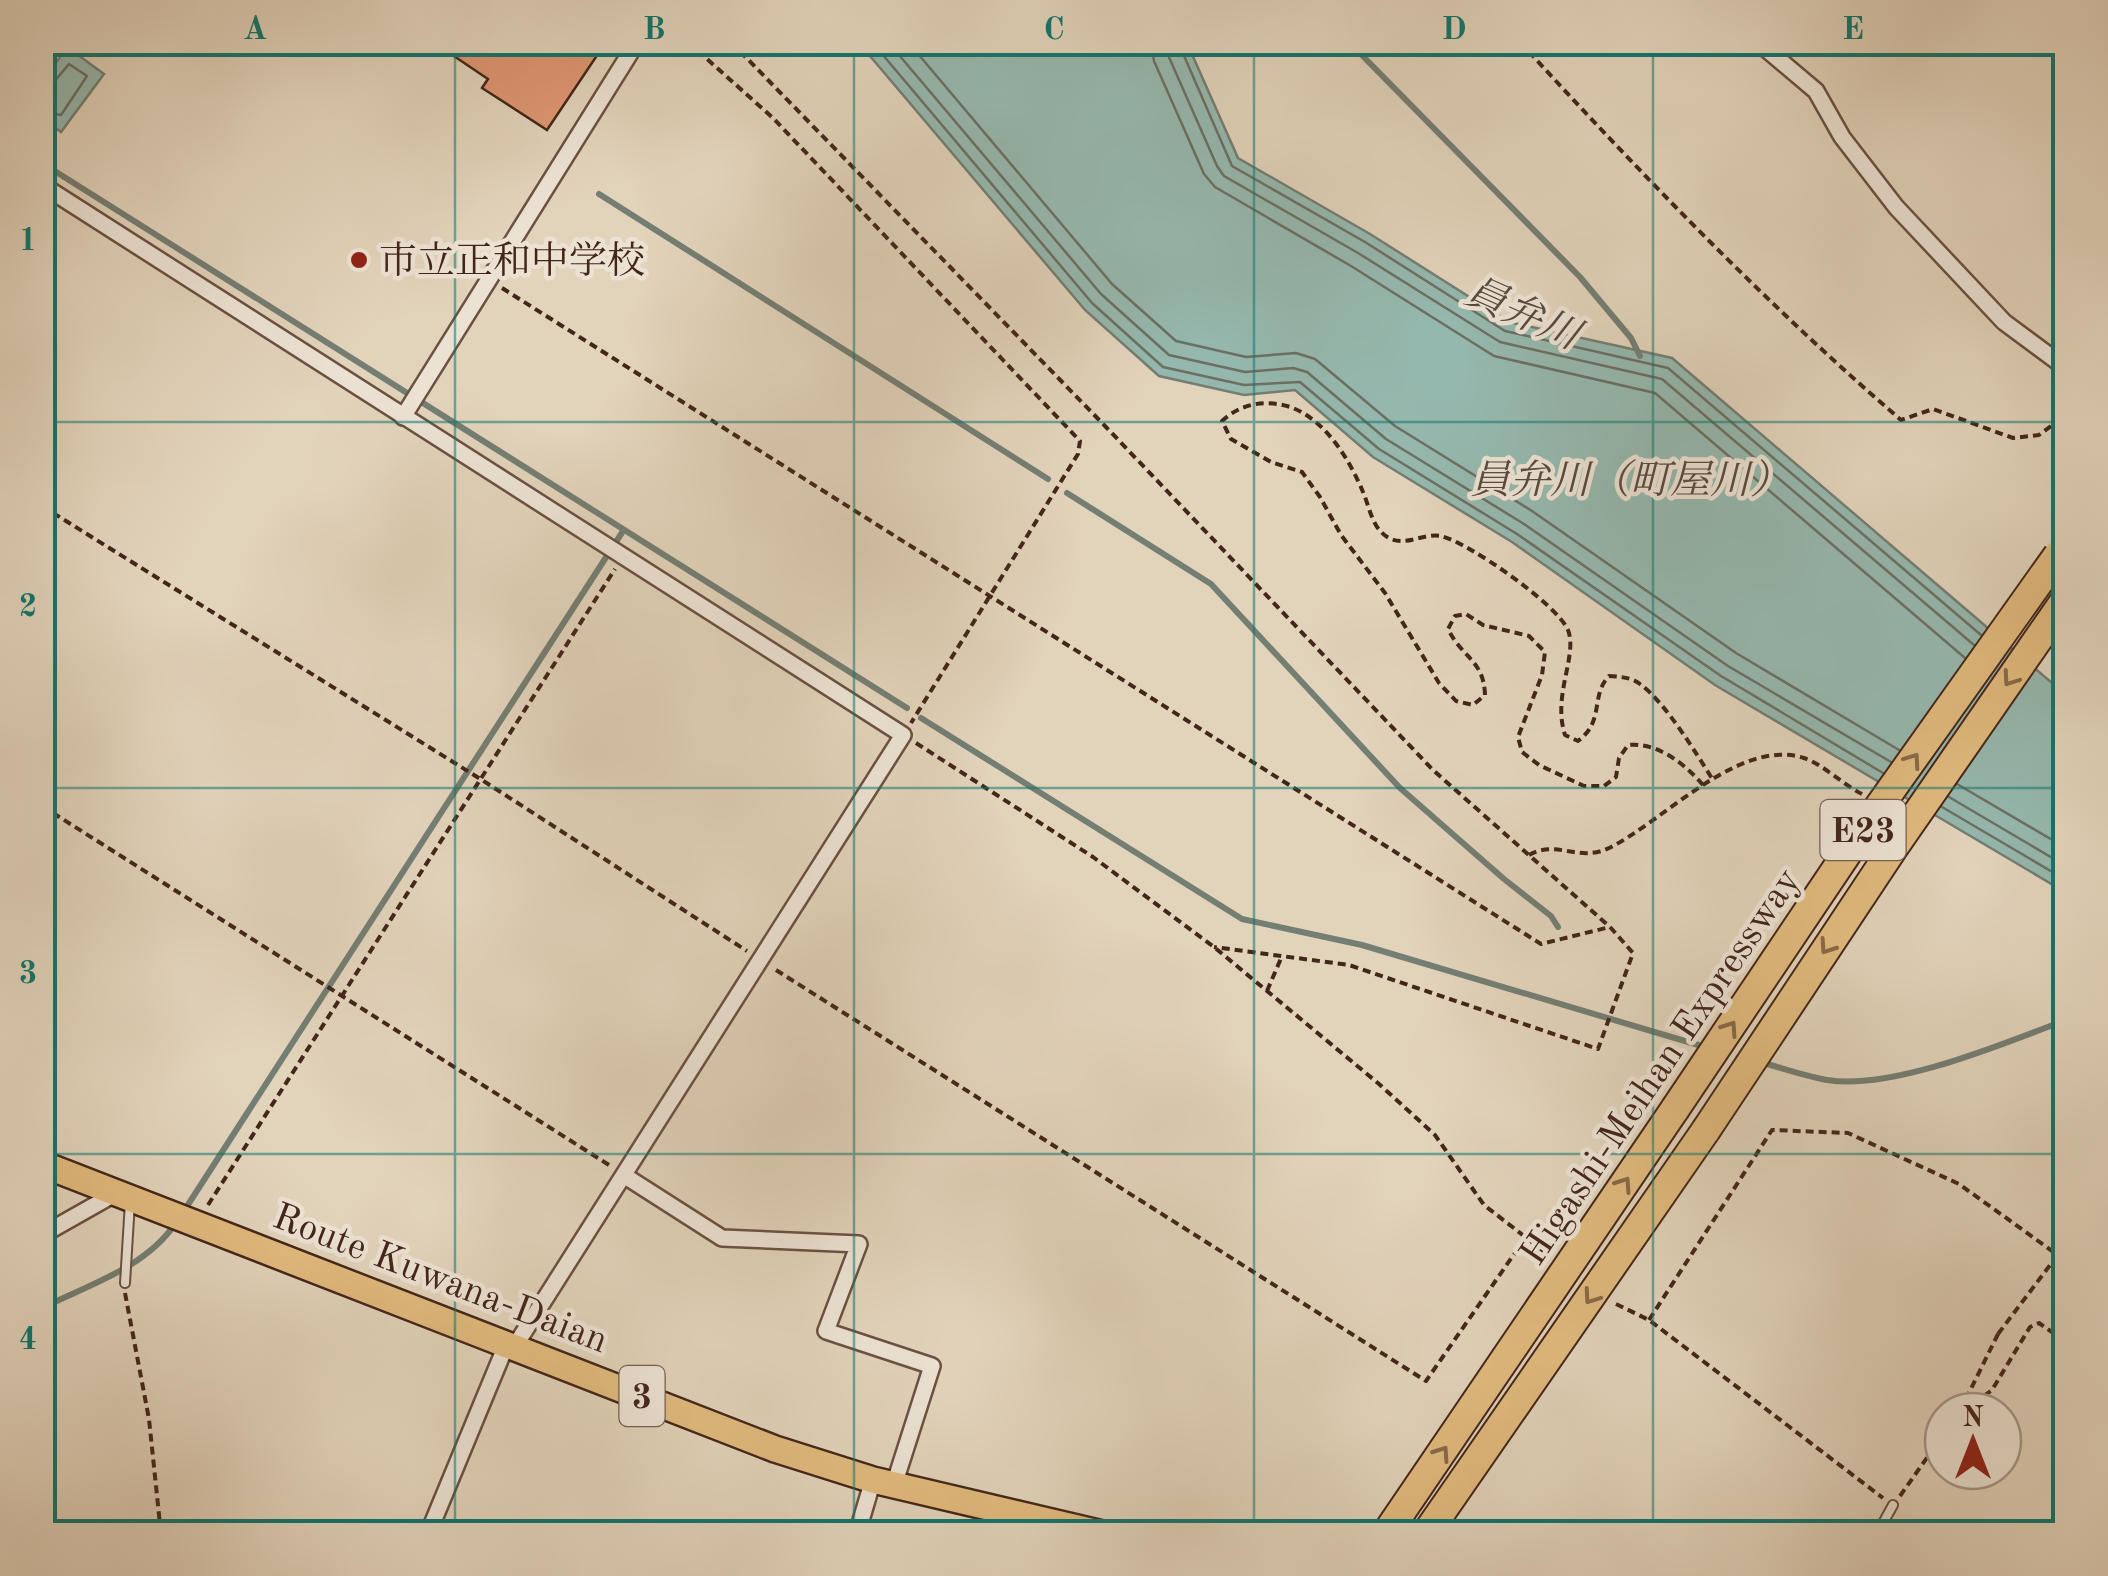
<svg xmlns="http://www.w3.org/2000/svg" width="2108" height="1576" font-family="'Old Standard TT','Noto Serif JP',serif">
  <rect width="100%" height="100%" fill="#e2d3bb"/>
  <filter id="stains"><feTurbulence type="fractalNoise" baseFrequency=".002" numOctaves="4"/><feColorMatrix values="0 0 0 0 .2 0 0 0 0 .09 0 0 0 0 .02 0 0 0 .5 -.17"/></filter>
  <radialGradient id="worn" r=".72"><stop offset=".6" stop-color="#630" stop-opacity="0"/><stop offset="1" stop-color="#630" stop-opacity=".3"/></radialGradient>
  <!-- water -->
  <g fill="#95b8ae" stroke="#747e73" stroke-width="2.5">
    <path d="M859,43H1187L1238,158L1370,234L1509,322L1672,358L2065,694V892L1715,685L1512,542L1373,457L1295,390L1244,395L1159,376L1085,310Z"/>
    <path d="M67,47L104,74L61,132L43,119V81Z"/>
  </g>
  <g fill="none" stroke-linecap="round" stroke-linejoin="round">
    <!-- shore -->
    <g stroke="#6c6f64" stroke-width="2.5">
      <path d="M872,42L1092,303L1163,367L1244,385L1300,382L1379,449L1517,534L1721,676L1883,773"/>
      <path d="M888,42L1101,294L1169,355L1245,372L1293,368L1307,372L1386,439L1524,524L1728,666L1891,762"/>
      <path d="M908,42L1112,284L1176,341L1246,357L1296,353L1315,359L1395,426L1532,511L1736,653L1899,750"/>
      <path d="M1151,42L1154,61L1204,174L1215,187L1351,266L1494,356L1655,393L1965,658"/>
      <path d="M1166,42L1168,55L1217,166L1224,176L1358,253L1500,342L1662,379L1974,645"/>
      <path d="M1178,42L1232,166L1365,242L1505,331L1668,368L1981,635"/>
      <path d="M42,86L53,83L69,64L87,76L61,115L42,112"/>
      <path d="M1957,784L2066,848"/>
      <path d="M1949,797L2066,866"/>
      <path d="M1942,807L2066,880"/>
    </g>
    <!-- stream -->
    <g stroke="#747e73" stroke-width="6">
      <path d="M1349,42L1580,277L1631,338L1640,356"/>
      <path d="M42,163L907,708"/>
      <path d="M599,194L1048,479"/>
      <path d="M1067,493L1211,584L1400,788L1504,879L1551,916L1558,927"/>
      <path d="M921,718L1242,919L1362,945L1705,1047"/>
      <path d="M1760,1062C1782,1068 1805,1076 1827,1080C1892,1091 2005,1043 2066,1020"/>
      <path d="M182,1214L623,531"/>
      <path d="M42,1308C88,1285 145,1268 175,1224"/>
    </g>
  </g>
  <!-- building -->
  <path fill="#de9672" stroke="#43261a" stroke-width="2.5" d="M433,42H484L499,52L505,42H606L547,130L482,88L488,79Z"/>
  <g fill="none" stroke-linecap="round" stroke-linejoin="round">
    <!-- service casing -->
    <g stroke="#6b5142" stroke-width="12">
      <g id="service">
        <path d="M125,1283L130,1202"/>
        <path d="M1877,1534L1893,1505"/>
      </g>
    </g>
    <!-- minor casing -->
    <g stroke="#6b5142" stroke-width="20">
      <g id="minor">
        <path d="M1758,42L1816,91L1842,137L1896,207L2004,322L2066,368"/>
        <path d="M42,185L903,735L515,1346"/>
        <path d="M403,417L637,42"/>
        <path d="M625,1176L722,1238L859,1244L826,1331L932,1366L894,1485"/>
        <path d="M42,1235L118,1192"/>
        <path d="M428,1534L507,1343"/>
        <path d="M857,1534L873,1480"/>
      </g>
    </g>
    <!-- primary casing -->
    <g stroke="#43261a" stroke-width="30">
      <path id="primary" d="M42,1164L775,1449L873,1480L1103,1534"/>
    </g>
    <!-- motorway casing -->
    <g stroke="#43261a" stroke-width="32">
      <g id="motorway">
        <path d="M1386,1534L1675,1109"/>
        <path d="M1426,1534L1706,1130"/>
      </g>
    </g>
    <!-- path -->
    <g stroke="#43261a" stroke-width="4" stroke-dasharray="8 5" stroke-linecap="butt">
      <path d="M688,42L773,118L1080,441L1078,454L911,723"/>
      <path d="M731,42L1106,427L1433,770L1610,927L1633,953L1598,1049L1349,965L1214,947"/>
      <path d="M1520,42C1641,174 1765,303 1901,420L1933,409L2013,438L2039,435L2066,415"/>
      <path d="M502,288L1541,944L1610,927"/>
      <path d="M42,506L482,780L747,951"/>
      <path d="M916,743L1093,857L1214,947L1379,1084L1435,1135L1484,1205L1546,1253"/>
      <path d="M1703,785C1684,763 1657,742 1628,745L1619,758L1616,777L1604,786H1584L1539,765L1522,752L1518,737L1542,675L1545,652L1529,636L1483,625L1466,614L1455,616L1448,629C1462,658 1484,660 1485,695L1473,705L1456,701L1439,683L1385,593L1341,535L1320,497L1302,472L1271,462L1231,439L1222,421C1237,407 1256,401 1277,404C1319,409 1348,456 1363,492C1370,508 1372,529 1389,538C1405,547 1423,533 1441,536C1469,543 1557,604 1568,630C1578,656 1552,695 1565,735L1578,741C1605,721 1590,696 1609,676C1621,677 1631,677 1640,684C1665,702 1696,753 1713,780"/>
      <path d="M42,806L609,1165"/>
      <path d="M1529,855C1558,839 1578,863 1609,848C1663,822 1739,737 1804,758C1824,765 1842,784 1862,794"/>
      <path d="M776,970L1426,1381L1526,1237"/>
      <path d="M1267,991L1282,956"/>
      <path d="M208,1205L615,569"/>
      <path d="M125,1293L149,1419L161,1534"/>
      <path d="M1616,1304L1649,1320L1883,1498"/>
      <path d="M1649,1320L1772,1130L1848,1133L1959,1184L2066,1261"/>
      <path d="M1960,1411L1998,1334"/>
      <path d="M1963,1411L1992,1390L2030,1327L2039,1323L2066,1342"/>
      <path d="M1900,1496L1943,1435"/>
    </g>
    <!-- service -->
    <use href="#service" stroke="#ece2d3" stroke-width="8"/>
    <!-- minor -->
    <use href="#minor" stroke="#ece2d3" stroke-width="15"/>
    <!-- primary -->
    <use href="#primary" stroke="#e1ba7e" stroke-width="25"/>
    <!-- motorway -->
    <use href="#motorway" stroke="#e1ba7e" stroke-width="28"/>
    <!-- motorway-bridge casing -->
    <g stroke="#43261a" stroke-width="32" stroke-linecap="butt">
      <g id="motorway-bridge">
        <path d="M1675,1109L1866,825L2058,555"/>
        <path d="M1706,1130L1894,847L2066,599"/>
      </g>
    </g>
    <!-- path-bridge -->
    <path stroke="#43261a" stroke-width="4" stroke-dasharray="8 5" stroke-linecap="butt" d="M1998,1334L2066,1244"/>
    <!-- motorway-bridge -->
    <use href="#motorway-bridge" stroke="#e1ba7e" stroke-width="28"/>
  </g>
  <!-- one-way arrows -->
  <defs><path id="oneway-chevron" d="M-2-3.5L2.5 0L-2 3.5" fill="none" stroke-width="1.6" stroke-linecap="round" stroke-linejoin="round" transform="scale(2.5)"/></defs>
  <g stroke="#8a6947">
    <use href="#oneway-chevron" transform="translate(2010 679) rotate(125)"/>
    <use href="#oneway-chevron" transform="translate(1913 760) rotate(-55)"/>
    <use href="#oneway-chevron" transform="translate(1827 947) rotate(124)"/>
    <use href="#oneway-chevron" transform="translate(1730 1028) rotate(-56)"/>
    <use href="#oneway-chevron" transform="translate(1624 1184) rotate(-56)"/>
    <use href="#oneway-chevron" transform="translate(1591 1297) rotate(125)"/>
    <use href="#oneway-chevron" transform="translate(1442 1453) rotate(-56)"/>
  </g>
  <!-- grid -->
  <path fill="none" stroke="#0f766e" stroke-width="2.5" stroke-opacity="0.55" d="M455,42V1534M854,42V1534M1254,42V1534M1653,42V1534M42,422H2066M42,788H2066M42,1154H2066"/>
  <!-- markers -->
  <circle fill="#8f2418" stroke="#ece2d3" stroke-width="4" cx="359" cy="260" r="10"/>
  <g text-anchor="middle" stroke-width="9" stroke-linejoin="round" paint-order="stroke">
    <!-- shield labels -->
    <g fill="#ece2d3" stroke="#765e52" stroke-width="2.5">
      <rect x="1820.5" y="800" width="85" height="60" rx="8"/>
      <rect x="619.5" y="1366" width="45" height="60" rx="8"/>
    </g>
    <g font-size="35" font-weight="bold" fill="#43261a">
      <text x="1863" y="842">E23</text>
      <text x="642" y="1408">3</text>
    </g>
    <!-- poi labels -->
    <g font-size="38" fill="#43261a" stroke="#ece2d3" text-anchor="start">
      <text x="379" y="273">市立正和中学校</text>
    </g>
    <!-- street labels -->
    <g font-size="38" fill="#43261a" stroke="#ece2d3">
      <text transform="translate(1659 1066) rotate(-56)" y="13">Higashi-Meihan Expressway</text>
      <text transform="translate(441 1277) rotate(21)" y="13">Route Kuwana-Daian</text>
    </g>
    <!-- water labels -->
    <g font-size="40" font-style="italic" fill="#584a3f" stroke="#ece2d3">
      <text transform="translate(1523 312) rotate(24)" y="14">員弁川</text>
      <text x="1630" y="493">員弁川（町屋川）</text>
    </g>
  </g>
  <!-- margin -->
  <rect width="2108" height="1576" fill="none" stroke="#e2d3bb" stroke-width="110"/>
  <!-- north arrow -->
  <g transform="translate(1973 1441)"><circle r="48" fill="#ece2d3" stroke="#a89789" stroke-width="2.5"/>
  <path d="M0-8L18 38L0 25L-18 38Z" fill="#8f2418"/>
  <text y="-15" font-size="28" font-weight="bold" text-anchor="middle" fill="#43261a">N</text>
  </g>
  <rect x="55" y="55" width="1998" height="1466" fill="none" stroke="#0f766e" stroke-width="4"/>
  <g font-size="32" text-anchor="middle" font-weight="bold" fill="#0f766e">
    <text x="255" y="39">A</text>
    <text x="654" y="39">B</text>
    <text x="1054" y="39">C</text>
    <text x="1454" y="39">D</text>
    <text x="1853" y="39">E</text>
    <text x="28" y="250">1</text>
    <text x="28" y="616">2</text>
    <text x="28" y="983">3</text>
    <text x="28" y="1349">4</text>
  </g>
  <rect width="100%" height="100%" filter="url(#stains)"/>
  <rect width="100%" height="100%" fill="url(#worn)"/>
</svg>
